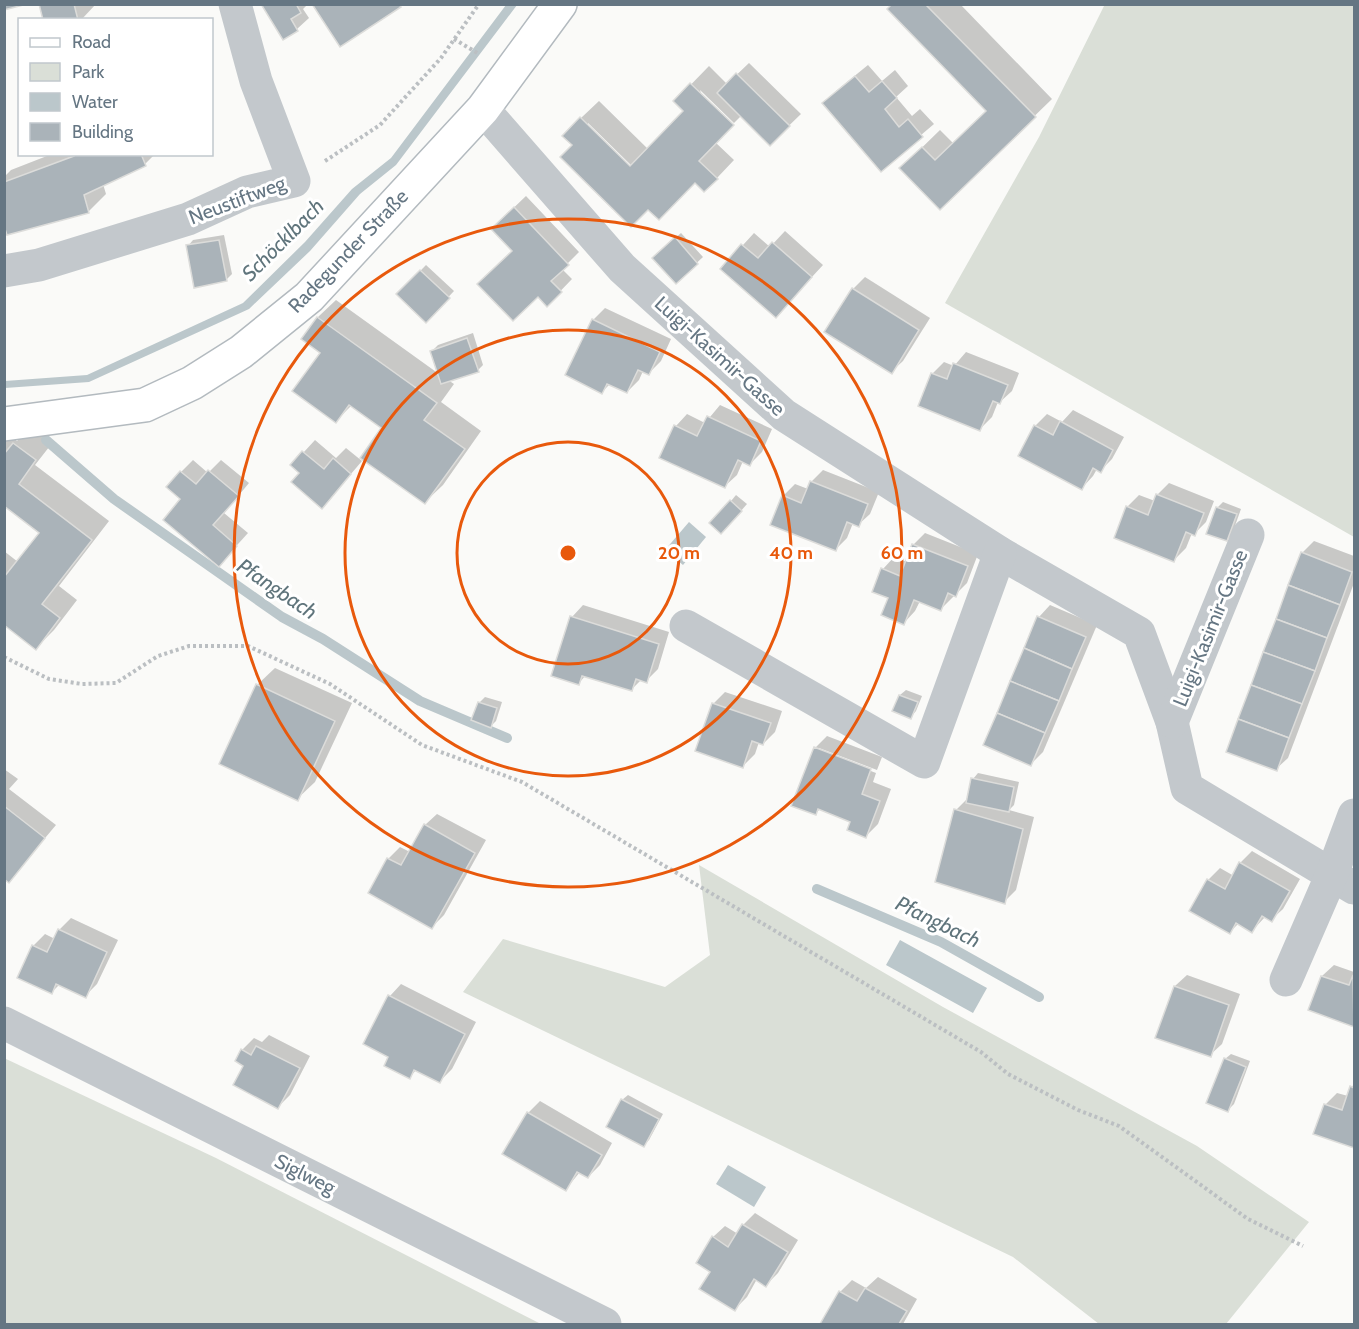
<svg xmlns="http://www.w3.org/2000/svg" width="1359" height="1329" font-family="Cabin,sans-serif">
  <rect width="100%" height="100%" fill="#fafaf8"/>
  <!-- green -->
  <g fill="#dadfd7">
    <path d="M1105,4L1354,5V537L945,303L1039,137Z"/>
    <path d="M699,865L943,1007L1197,1146L1309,1222L1226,1324H1099L1013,1257L463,992L503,939L665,987L710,955Z"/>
    <path d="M4,1058L216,1158L541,1324H5Z"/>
  </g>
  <!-- water -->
  <g fill="#bbc7cb">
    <path d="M506,5H517L396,165L360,194L310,251L249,309L89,382L5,388V381L87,375L243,303L305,242L352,189L391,158Z"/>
    <path d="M689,522L706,537L683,565L665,550Z"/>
    <path d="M900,940L987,988L973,1013L886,965Z"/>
    <path d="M728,1165L766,1187L754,1207L716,1184Z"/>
  </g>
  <!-- shadow -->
  <g fill="#0003" fill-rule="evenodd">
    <path d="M40,4H96L81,20H44Z"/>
    <path d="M263,4H308L303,9L309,18L297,29L284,38Z"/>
    <path d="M894,4H960L1052,99L940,208L901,168L940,130L954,144L988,111Z"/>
    <path d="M749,63L801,114L770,144L742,115L734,123L700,90L715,142L734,160L717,178L695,181L659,218L574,145L581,118L599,101L648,149L685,111L675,101L709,66L727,84ZM588,123L636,170L634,172L588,128Z"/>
    <path d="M868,65L882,81L895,70L908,86L896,97L912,116L920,109L934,124L881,169L836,91Z"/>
    <path d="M52,154H155L145,164L103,184L106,194L89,211L8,233L4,221V177L11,170Z"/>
    <path d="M526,196L579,252L562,269L572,279L547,305L514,251L504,217Z"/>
    <path d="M785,231L823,265L776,316L722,268L754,233L770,247Z"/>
    <path d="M681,233L703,257L676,282L660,252Z"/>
    <path d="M224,235L232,274L226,280L188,246L193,240Z"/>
    <path d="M426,265L454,291L426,321L398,294Z"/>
    <path d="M865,277L930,318L903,361L891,372L853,289Z"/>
    <path d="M336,300L439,374L432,351L438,345L473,333L483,365L478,370L448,380L454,384L441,402L481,431L443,485L425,502L383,428L352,405L336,421L322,352L303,338L318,317Z"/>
    <path d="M605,308L671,339L661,361L649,373L643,371L639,380L627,392L610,384L602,392L593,320Z"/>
    <path d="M966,352L1019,373L1012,391L1000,402H998L992,417L980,429L932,374L944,362L954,366Z"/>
    <path d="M720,405L772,429L762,452L750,464L743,461L737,475L725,486L676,426L687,414L705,423Z"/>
    <path d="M1073,410L1124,437L1112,459L1100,471L1097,469L1093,476L1082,488L1035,426L1047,414L1062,422Z"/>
    <path d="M32,426L53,442L35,465L109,521L59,586L77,600L54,630L36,648L4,623V551L18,562L41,532L4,504V431L17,441Z"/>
    <path d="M315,440L336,458L346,448L362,461L333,495L292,465Z"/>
    <path d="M193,460L208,473L221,460L249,483L224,513L248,533L219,565L181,472Z"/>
    <path d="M823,470L879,492L870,514L858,525L853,523L847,538L835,550L783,496L795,484L808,489L811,482Z"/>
    <path d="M1169,483L1214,501L1206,522L1194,534L1192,533L1186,548L1174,560L1127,507L1139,495L1155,501L1157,495Z"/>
    <path d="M736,495L747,504L727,527L731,501Z"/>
    <path d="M1223,502L1241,509L1232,534L1227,540L1217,508Z"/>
    <path d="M925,533L978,554L967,583L941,609L920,601L915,611L904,623L890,597L874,591L883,569L894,557L907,562L913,545Z"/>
    <path d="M1314,541L1354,556V583L1288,758L1276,769L1302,553Z"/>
    <path d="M583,605L669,632L658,669L646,681L642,679L632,689L586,675L579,683L572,617Z"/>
    <path d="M1050,605L1097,625L1043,752L1031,764L1039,617Z"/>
    <path d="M275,668L352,703L315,782L297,799L257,685Z"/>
    <path d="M906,690L922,696L916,711L911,717L900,695Z"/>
    <path d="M725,692L782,711L775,732L763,744L759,742L755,754L743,766L713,704Z"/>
    <path d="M485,697L502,702L496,721L491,726L479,703Z"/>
    <path d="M827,736L882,757L877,770L819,748V751L876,773L873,782L891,789L878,824L866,836L852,821L820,809L815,814V748Z"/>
    <path d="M4,769L18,779L9,789L56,825L9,881L4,878Z"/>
    <path d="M978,773L1019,782L1014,805L1009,810L1034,817L1016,890L1004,902L956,810L968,798L973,779Z"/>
    <path d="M437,814L486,840L444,915L432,927L388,859L400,847L410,852L425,825Z"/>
    <path d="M1252,851L1300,879L1283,909L1271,920L1265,917L1252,931L1239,923L1230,932L1191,910L1208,880L1220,868L1234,876L1240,863Z"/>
    <path d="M71,918L118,940L97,984L85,996L60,984L52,992L33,946L45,934L55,939L59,930Z"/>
    <path d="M1334,965L1354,972V1026L1310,1009L1322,976Z"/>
    <path d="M1187,975L1240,994L1222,1044L1210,1055L1175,986Z"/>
    <path d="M401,984L476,1022L452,1069L440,1081L417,1069L410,1077L391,1056L390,996Z"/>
    <path d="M269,1035L310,1056L290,1095L278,1107L245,1065L242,1050L254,1038L262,1042Z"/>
    <path d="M1231,1054L1250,1061L1234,1104L1228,1110L1225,1059Z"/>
    <path d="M1354,1083V1146L1315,1133L1325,1105L1337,1093L1348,1096Z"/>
    <path d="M628,1095L663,1114L649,1140L644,1145L622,1100Z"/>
    <path d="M540,1101L612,1143L600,1165L588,1177L580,1172L566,1189L528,1113Z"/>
    <path d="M755,1213L798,1240L778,1273L766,1285L757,1279L747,1297L735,1309L713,1237L725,1226L738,1234L743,1225Z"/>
    <path d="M878,1277L917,1299L903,1324H822L840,1292L852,1280L866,1288Z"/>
  </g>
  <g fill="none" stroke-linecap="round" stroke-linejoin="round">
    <!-- stream -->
    <g stroke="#bbc7cb" stroke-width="10">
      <path d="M46,440L114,499L282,617L323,639L420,701L507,738"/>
      <path d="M817,889L941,942L1039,997"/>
    </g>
  </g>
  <!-- building -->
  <g fill="#aab3b9" stroke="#dcdcda" stroke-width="1.5">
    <path d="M4,4H27L4,10Z"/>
    <path d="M39,4H74L78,20H43Z"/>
    <path d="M261,4H296L301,13L291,19L298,31L283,40Z"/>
    <path d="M312,4H399L401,7L340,47Z"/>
    <path d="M892,4H925L1036,117L940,210L899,168L922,147L935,160L986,111L887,9Z"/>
    <path d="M736,73L790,126L770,146L717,93Z"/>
    <path d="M855,76L869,92L882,81L897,98L885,109L899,127L908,119L923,137L881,172L822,103Z"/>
    <path d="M690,83L734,125L699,161L718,179L704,192L695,183L659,220L648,210L631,227L560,157L572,145L562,136L580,117L630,166L683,111L673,101Z"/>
    <path d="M73,154H141L146,166L84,195L89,213L7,235L4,226V182L74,156Z"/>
    <path d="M514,207L569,265L551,281L562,292L547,307L538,297L513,321L477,284L512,251L491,229Z"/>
    <path d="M675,237L698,264L676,284L652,258Z"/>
    <path d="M219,240L227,281L194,288L186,245Z"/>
    <path d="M772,242L812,277L776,318L720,269L741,244L758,258Z"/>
    <path d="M420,270L450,298L426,323L396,294Z"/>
    <path d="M852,288L919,330L892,374L824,332Z"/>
    <path d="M317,317L437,403L424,420L465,449L425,504L360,458L381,428L349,405L336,423L292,391L320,353L301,339Z"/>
    <path d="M592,319L660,352L649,375L638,370L627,393L607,384L602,394L565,375Z"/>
    <path d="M467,338L479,372L441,384L430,351Z"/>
    <path d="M953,363L1008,385L1000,404L993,401L980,431L918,406L931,373L947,379Z"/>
    <path d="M707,416L761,441L750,466L738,460L725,488L659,458L674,425L697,436Z"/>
    <path d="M1060,421L1113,450L1101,473L1093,468L1082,490L1018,456L1034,425L1053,435Z"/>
    <path d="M13,443L36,460L19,484L92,540L42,604L60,618L36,650L4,625V577L39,533L4,506V454Z"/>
    <path d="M302,451L324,469L333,458L351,474L322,509L291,482L299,473L290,465Z"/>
    <path d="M208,470L239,496L213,525L237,546L219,567L163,520L180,499L166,487L180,471L196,484Z"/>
    <path d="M810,481L868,504L859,527L847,522L836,551L770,525L782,495L801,503Z"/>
    <path d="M1156,494L1204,513L1195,536L1186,532L1174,562L1114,538L1126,506L1148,515Z"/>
    <path d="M730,500L742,511L721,534L709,523Z"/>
    <path d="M1216,507L1237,514L1227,541L1206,534Z"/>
    <path d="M912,544L968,566L956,597L948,593L941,611L914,600L904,625L881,615L888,598L872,592L881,568L900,576Z"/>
    <path d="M1301,552L1352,572L1340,605L1288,585Z"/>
    <path d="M1288,585L1340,605L1327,638L1276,619Z"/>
    <path d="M570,616L659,644L647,683L636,679L632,691L582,676L579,685L551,676Z"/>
    <path d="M1037,616L1086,637L1072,669L1024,648Z"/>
    <path d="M1276,619L1327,638L1315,671L1263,652Z"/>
    <path d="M1024,648L1072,669L1059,701L1010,681Z"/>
    <path d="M1263,652L1315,671L1302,704L1251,685Z"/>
    <path d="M1010,681L1059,701L1045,733L997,713Z"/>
    <path d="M256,684L335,721L298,801L219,764Z"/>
    <path d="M1251,685L1302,704L1289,738L1238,719Z"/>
    <path d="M899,695L918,702L911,719L892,711Z"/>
    <path d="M478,702L497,708L491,728L471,720Z"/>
    <path d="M712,703L771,723L763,745L752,741L743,768L695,751Z"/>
    <path d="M997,713L1045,733L1031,766L983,745Z"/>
    <path d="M1238,719L1289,738L1277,771L1226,752Z"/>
    <path d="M814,747L871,769L862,794L880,801L866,838L847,830L850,822L818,809L816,815L791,806Z"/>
    <path d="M971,778L1014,787L1009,812L966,803Z"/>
    <path d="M4,806L45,838L9,883L4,879Z"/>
    <path d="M954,809L1023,829L1005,904L935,882Z"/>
    <path d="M424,824L475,853L432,929L368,893L387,858L401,865Z"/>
    <path d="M1239,862L1290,891L1272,922L1262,916L1252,933L1236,923L1230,934L1189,911L1207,879L1225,889Z"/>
    <path d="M58,929L107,952L86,998L56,984L52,994L17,978L32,945L47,952Z"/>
    <path d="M1353,975L1354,1027L1308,1010L1321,976L1349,985Z"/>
    <path d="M1174,986L1229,1005L1211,1057L1155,1038Z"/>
    <path d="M388,995L465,1034L440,1083L414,1070L410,1079L384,1066L388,1057L363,1044Z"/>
    <path d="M256,1046L300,1068L278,1109L233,1085L243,1066L235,1061L241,1049L251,1055Z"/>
    <path d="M1224,1058L1246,1067L1228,1112L1206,1103Z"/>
    <path d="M1350,1086L1354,1088V1148L1313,1134L1324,1104L1342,1110Z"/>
    <path d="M621,1099L659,1119L644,1147L606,1127Z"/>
    <path d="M527,1112L602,1155L588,1178L577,1172L566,1191L502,1154Z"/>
    <path d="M742,1224L788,1252L766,1287L754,1279L735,1311L699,1289L710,1272L696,1263L712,1236L728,1247Z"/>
    <path d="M865,1288L907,1311L899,1324H820L839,1291L857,1301Z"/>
  </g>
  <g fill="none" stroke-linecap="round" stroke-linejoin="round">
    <!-- secondary casing -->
    <g stroke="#b3babf" stroke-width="36">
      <path id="secondary" d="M4,424L145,405L192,383L241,352L309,297L483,109L560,4"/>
    </g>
    <!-- path -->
    <g stroke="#bbbfc2" stroke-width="4" stroke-dasharray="3 3" stroke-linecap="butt">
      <path d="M454,39L479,54"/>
      <path d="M325,161L380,125L441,58L479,4"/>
      <path d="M4,657L49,679L82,684L116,683L158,656L189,646H248L330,684L422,745L522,782L981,1052L1008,1074L1078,1110L1119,1126L1248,1219L1303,1246"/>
    </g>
    <!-- street -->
    <g stroke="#c3c8cc" stroke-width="33">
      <path d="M483,109L622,268L784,415L1000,553L1139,633L1172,722L1187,788L1354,888"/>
      <path d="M4,271L39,265L188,219L247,192L294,181L256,81L235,4"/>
      <path d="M686,626L924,762L1000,553"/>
      <path d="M1172,722L1248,535"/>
      <path d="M1286,980L1332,874L1354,815"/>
      <path d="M4,1023L605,1324"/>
    </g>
    <!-- secondary -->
    <use href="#secondary" stroke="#fff" stroke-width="33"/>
  </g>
  <!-- distance rings -->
  <g fill="none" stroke="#e8590c" stroke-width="3">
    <circle cx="568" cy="553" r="111"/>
    <circle cx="568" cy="553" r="223"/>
    <circle cx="568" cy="553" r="334"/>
  </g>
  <g text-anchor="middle" stroke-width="6" stroke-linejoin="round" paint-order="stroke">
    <!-- street labels -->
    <g font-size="20" fill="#657683" stroke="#fff">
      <text transform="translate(237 200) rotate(-21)" y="7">Neustiftweg</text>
      <text transform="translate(348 251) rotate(-46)" y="7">Radegunder Straße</text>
      <text transform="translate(720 356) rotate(42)" y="7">Luigi-Kasimir-Gasse</text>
      <text transform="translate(1210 628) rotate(-68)" y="7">Luigi-Kasimir-Gasse</text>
      <text transform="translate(305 1174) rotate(27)" y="7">Siglweg</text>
    </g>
    <!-- water labels -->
    <g font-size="21" font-style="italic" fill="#60757c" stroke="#fff">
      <text transform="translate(283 240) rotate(-45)" y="7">Schöcklbach</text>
      <text transform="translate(277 589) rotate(34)" y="7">Pfangbach</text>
      <text transform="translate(938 922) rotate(26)" y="7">Pfangbach</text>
    </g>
  </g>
  <circle cx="568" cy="553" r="9" fill="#e8590c" stroke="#fff" stroke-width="3"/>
  <g font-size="18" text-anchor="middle" font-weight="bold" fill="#e8590c" stroke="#fff" stroke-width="6" stroke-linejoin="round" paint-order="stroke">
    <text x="679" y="559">20 m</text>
    <text x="791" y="559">40 m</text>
    <text x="902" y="559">60 m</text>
  </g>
  <!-- border -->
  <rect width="1359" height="1329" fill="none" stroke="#657683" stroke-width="12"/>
  <!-- legend -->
  <rect x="18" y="18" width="195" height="138" fill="#ffffff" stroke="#c1c8cd" stroke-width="1.5"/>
  <rect x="30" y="38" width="30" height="9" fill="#ffffff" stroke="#c1c8cd" stroke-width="1.5"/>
  <text x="72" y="48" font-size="18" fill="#657683">Road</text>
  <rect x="30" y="63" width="30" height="18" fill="#dadfd7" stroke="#c1c8cd" stroke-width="1.5"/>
  <text x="72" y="78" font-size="18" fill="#657683">Park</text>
  <rect x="30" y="93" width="30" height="18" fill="#bbc7cb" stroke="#c1c8cd" stroke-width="1.5"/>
  <text x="72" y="108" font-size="18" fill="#657683">Water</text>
  <rect x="30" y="123" width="30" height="18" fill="#aab3b9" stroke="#c1c8cd" stroke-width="1.5"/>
  <text x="72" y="138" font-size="18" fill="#657683">Building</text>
</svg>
